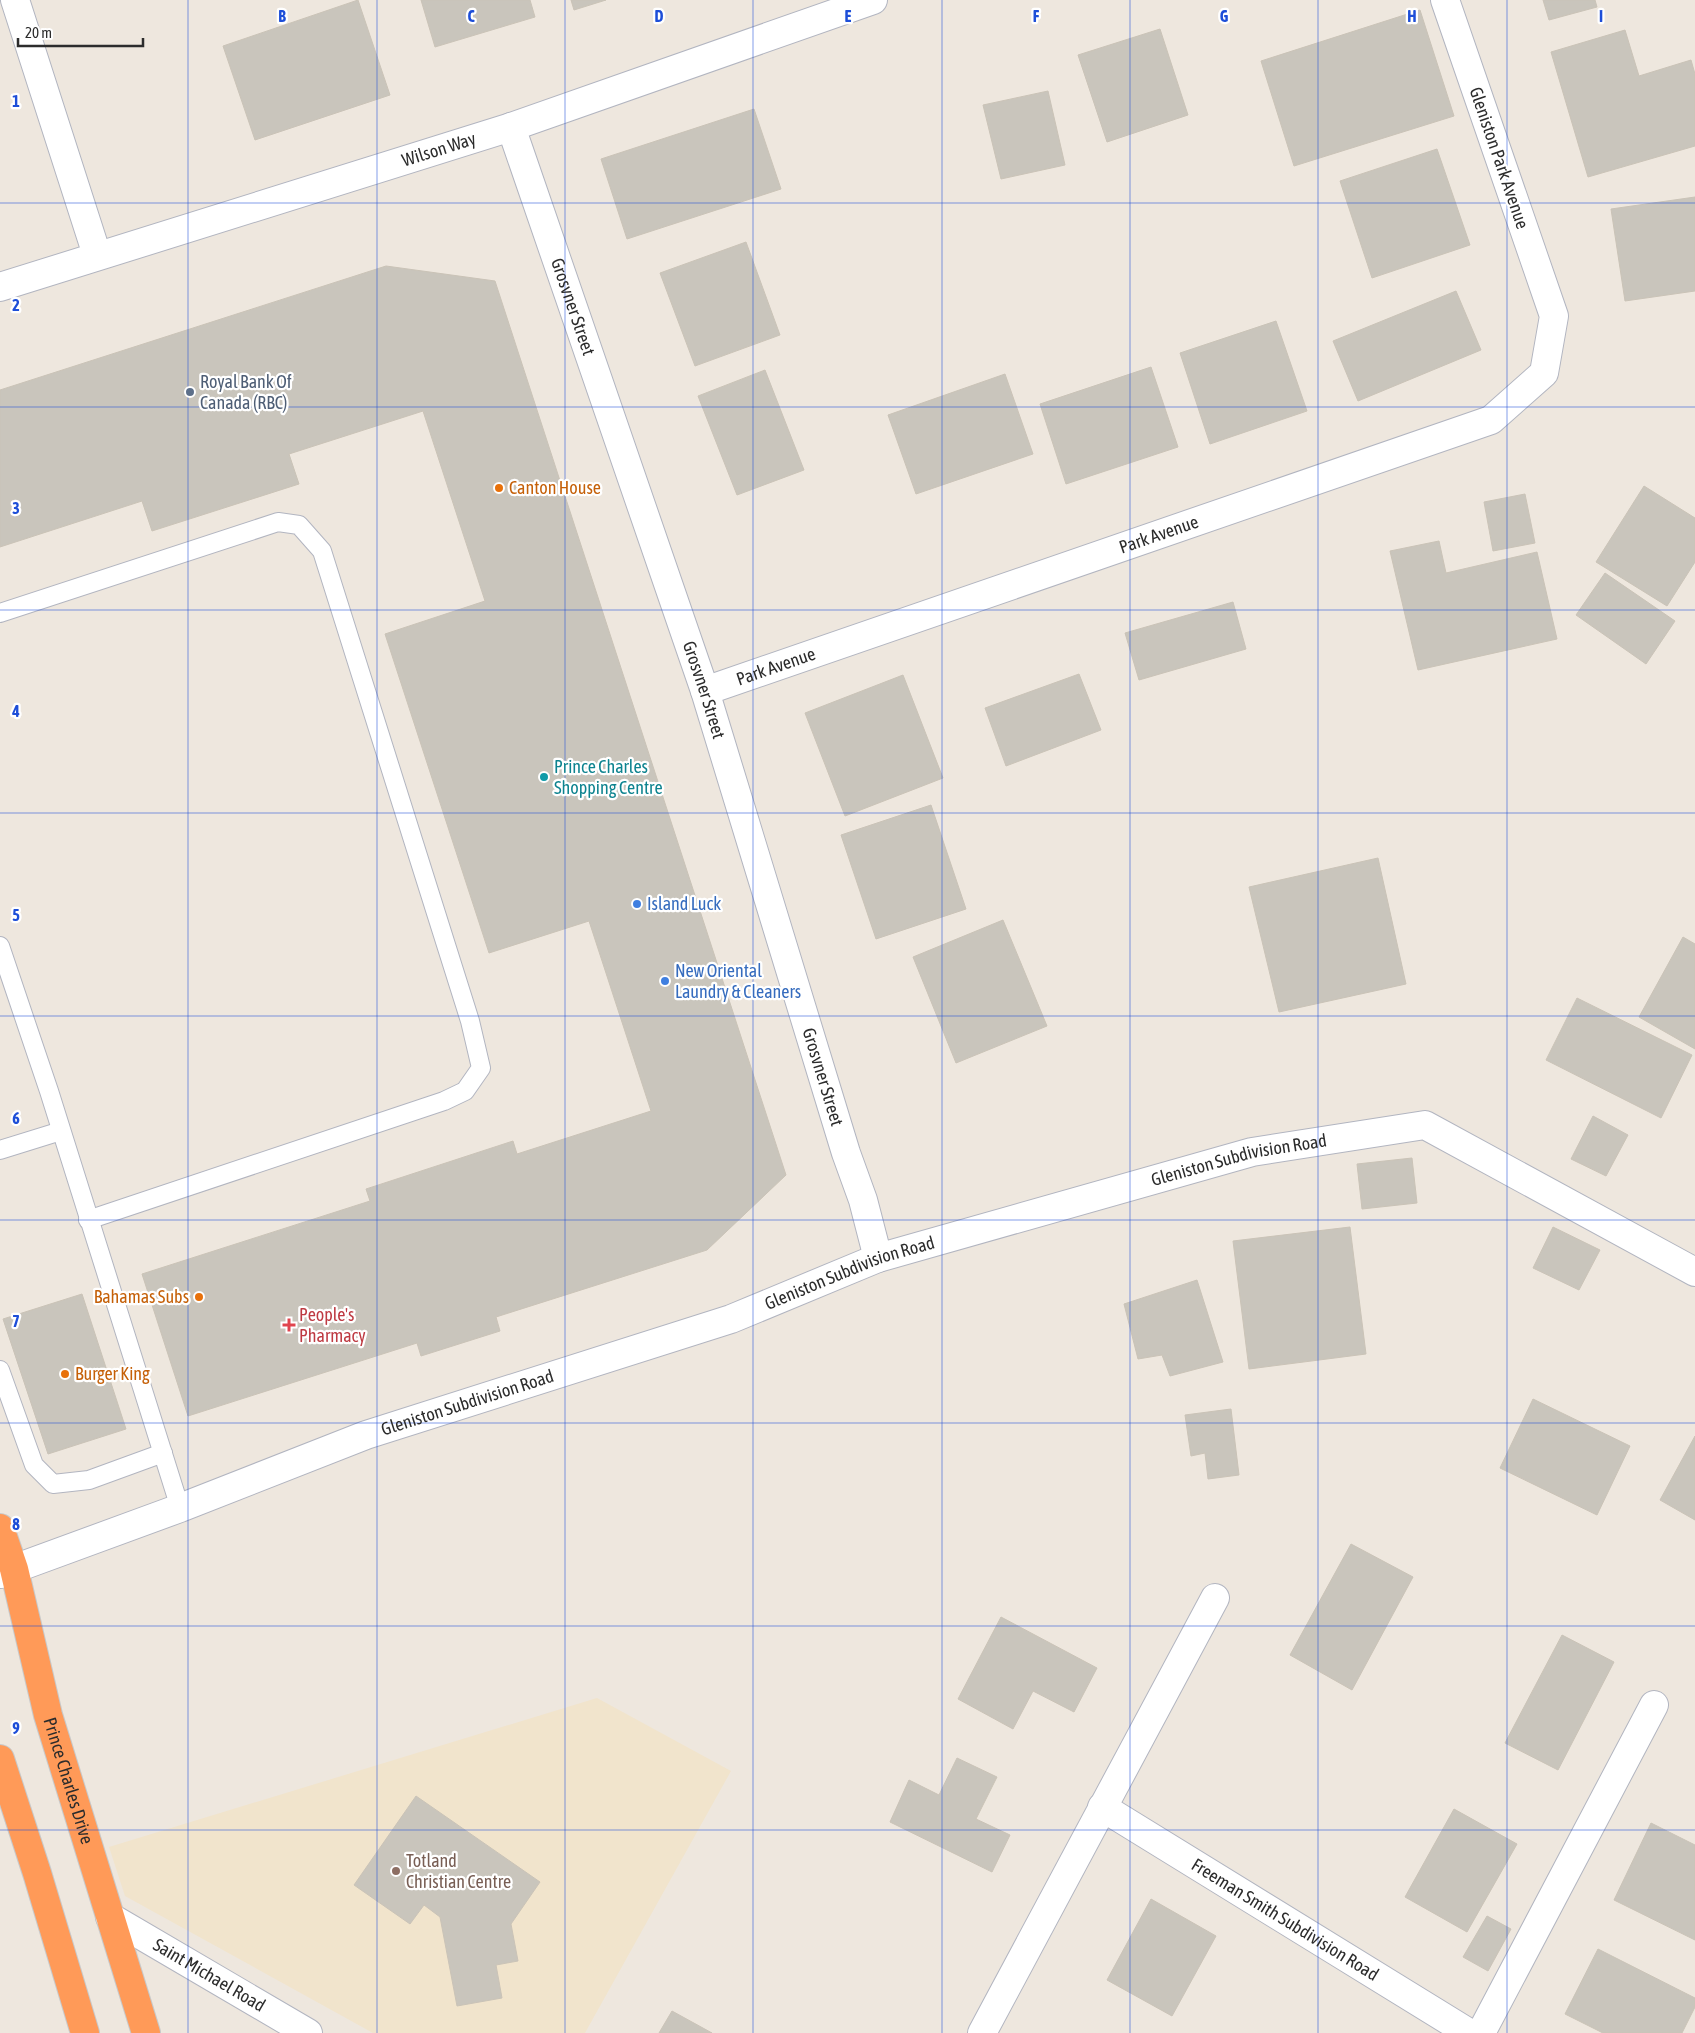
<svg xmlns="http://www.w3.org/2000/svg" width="1695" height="2033" font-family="'Asap Condensed',sans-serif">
  <rect width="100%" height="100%" fill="#eee7de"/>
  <!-- education -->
  <path fill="#f1e4cc" d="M597,1698L731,1771L585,2033H373L125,1896L109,1847Z"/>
  <!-- building -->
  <g fill="#c9c5bc" stroke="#cac3b7">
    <path d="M358,0L390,95L255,140L223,46Z"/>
    <path d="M421,0H530L535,17L435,47Z"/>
    <path d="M571,0H606L574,10Z"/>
    <path d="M1543,0H1595L1597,7L1549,20Z"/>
    <path d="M1420,10L1454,116L1294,166L1261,61Z"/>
    <path d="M1160,29L1188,115L1107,142L1078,55Z"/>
    <path d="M1625,30L1639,76L1691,60L1695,74V146L1588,177L1551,52Z"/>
    <path d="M1048,91L1065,165L1001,179L983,105Z"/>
    <path d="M754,109L781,189L627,239L601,159Z"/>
    <path d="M1437,149L1470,245L1372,278L1340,181Z"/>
    <path d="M1695,197V291L1625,301L1611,209Z"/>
    <path d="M746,242L780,335L695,366L660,273Z"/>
    <path d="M386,266L495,281L786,1175L707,1250L496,1317L500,1331L421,1356L417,1343L188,1416L142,1274L370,1201L366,1189L513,1141L517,1154L651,1111L589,921L489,953L385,634L485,601L423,411L289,454L299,484L152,531L142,501L0,547V390Z"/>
    <path d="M1456,291L1481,350L1358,401L1333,341Z"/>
    <path d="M1276,321L1307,411L1210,444L1180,353Z"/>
    <path d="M1151,367L1178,447L1066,484L1040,404Z"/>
    <path d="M765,370L804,470L737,495L698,396Z"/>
    <path d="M1005,374L1033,454L916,494L888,415Z"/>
    <path d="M1644,486L1695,518V562L1667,606L1596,562Z"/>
    <path d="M1525,494L1535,543L1493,551L1484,502Z"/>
    <path d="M1439,541L1446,573L1537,552L1557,639L1418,670L1390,551Z"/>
    <path d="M1605,573L1675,621L1646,664L1576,615Z"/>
    <path d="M1233,602L1246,649L1139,680L1125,633Z"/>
    <path d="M1079,674L1101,730L1006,766L985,708Z"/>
    <path d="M903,675L943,778L845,816L805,713Z"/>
    <path d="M931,805L966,909L876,939L841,835Z"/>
    <path d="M1378,858L1406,984L1279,1012L1249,887Z"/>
    <path d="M1003,920L1047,1026L956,1063L913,957Z"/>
    <path d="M1683,937L1695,944V1049L1639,1017Z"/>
    <path d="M1577,998L1692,1055L1661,1118L1546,1060Z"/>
    <path d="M1593,1116L1628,1135L1606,1176L1571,1159Z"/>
    <path d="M1412,1158L1417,1203L1362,1209L1357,1164Z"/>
    <path d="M1350,1227L1366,1354L1249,1369L1233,1241Z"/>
    <path d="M1553,1227L1600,1250L1579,1290L1533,1268Z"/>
    <path d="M1197,1280L1223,1362L1170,1376L1162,1355L1138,1359L1124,1304Z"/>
    <path d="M82,1294L126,1429L48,1454L3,1319Z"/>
    <path d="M1533,1399L1630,1446L1597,1515L1500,1468Z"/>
    <path d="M1231,1409L1239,1475L1208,1479L1205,1453L1191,1456L1185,1415Z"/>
    <path d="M1695,1436V1520L1660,1500Z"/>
    <path d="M1351,1544L1413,1577L1352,1690L1290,1655Z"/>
    <path d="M1001,1617L1097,1668L1074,1712L1033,1691L1013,1729L958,1699Z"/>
    <path d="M1562,1635L1614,1662L1558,1770L1505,1743Z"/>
    <path d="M957,1758L997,1777L976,1819L1010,1835L992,1872L890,1822L909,1780L939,1795Z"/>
    <path d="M416,1796L540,1882L511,1924L518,1961L496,1965L502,1998L457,2006L440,1917L424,1905L410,1924L354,1885Z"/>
    <path d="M1454,1809L1517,1844L1467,1932L1405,1897Z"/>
    <path d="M1651,1823L1695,1845V1940L1614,1900Z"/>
    <path d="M1151,1899L1216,1936L1172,2016L1107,1980Z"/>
    <path d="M1487,1916L1511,1929L1488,1971L1463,1957Z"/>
    <path d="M1598,1949L1695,1998V2007L1682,2033H1603L1565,2014Z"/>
    <path d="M672,2011L712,2033H659Z"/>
  </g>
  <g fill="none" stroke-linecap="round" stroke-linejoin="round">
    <!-- lane casing -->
    <g stroke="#b2b5c0" stroke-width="20">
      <g id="lane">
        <path d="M0,613L278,522L299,525L322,551L470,1021L481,1068L465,1091L444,1101L88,1220"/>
        <path d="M0,946L49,1091L180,1508"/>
        <path d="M0,1150L61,1131"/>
        <path d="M0,1370L34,1465L53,1484L89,1480L163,1453"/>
      </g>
    </g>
    <!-- street casing -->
    <g stroke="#b2b5c0" stroke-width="30">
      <g id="street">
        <path d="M15,0L97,255"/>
        <path id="s1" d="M511,127L705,691L846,1153L863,1200L878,1258"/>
        <path id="s2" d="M0,287L511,127L873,0"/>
        <path id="s3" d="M705,691L1491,420L1544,373L1554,316L1445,0"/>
        <path id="s4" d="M0,1574L180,1508L366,1435L731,1319L878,1258L1252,1152L1425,1125L1695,1272"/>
        <path id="s5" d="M1102,1807L1469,2033"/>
        <path id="s6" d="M110,1917L308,2033"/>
        <path d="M982,2033L1215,1598"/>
        <path d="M1481,2033L1654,1705"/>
      </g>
    </g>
    <!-- highway casing -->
    <g stroke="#c8c8c8" stroke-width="30">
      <g id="highway">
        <path id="s7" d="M0,1528L14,1569L48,1715L146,2033"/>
        <path d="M0,1759L37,1873L85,2033"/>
      </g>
    </g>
    <!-- lane -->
    <use href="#lane" stroke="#fff" stroke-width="18"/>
    <!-- street -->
    <use href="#street" stroke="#fff" stroke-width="28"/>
    <!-- highway -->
    <use href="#highway" stroke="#ff9a58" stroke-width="28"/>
  </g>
  <!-- grid -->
  <path fill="none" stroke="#1d4ed8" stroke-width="1" stroke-opacity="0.55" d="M188,0V2033M377,0V2033M565,0V2033M753,0V2033M942,0V2033M1130,0V2033M1318,0V2033M1507,0V2033M0,203H1695M0,407H1695M0,610H1695M0,813H1695M0,1016H1695M0,1220H1695M0,1423H1695M0,1626H1695M0,1830H1695"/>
  <!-- markers -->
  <circle fill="#5c6f8a" stroke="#fff" stroke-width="2" cx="190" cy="392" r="5"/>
  <g fill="#e8710a" stroke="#fff" stroke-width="2">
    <circle cx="499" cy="488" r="5"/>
    <circle cx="199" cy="1297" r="5"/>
    <circle cx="65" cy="1374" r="5"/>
  </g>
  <circle fill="#0f9aa8" stroke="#fff" stroke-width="2" cx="544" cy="777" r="5"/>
  <g fill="#3f7fe0" stroke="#fff" stroke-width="2">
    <circle cx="637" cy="904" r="5"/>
    <circle cx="665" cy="981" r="5"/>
  </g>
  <path fill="#e0444e" stroke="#fff" stroke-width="2" d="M286.5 1317.5h5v5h5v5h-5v5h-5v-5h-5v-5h5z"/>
  <circle fill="#8d6e63" stroke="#fff" stroke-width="2" cx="396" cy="1871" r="5"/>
  <g text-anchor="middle" stroke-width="4.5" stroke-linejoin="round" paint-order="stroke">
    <!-- street labels -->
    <g font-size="18" fill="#2c2c2c" stroke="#fff">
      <text dy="6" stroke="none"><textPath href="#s2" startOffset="460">Wilson Way</textPath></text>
      <text transform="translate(1499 158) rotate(71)" y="6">Gleniston Park Avenue</text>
      <text dy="6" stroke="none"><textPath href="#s1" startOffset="190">Grosvner Street</textPath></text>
      <text dy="6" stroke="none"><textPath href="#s3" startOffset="480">Park Avenue</textPath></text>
      <text dy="6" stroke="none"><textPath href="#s3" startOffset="75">Park Avenue</textPath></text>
      <text dy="6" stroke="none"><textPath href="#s1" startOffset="595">Grosvner Street</textPath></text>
      <text dy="6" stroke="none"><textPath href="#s1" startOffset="1000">Grosvner Street</textPath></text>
      <text dy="6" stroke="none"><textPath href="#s4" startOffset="1308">Gleniston Subdivision Road</textPath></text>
      <text dy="6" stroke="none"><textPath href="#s4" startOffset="902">Gleniston Subdivision Road</textPath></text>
      <text dy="6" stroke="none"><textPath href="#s4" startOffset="498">Gleniston Subdivision Road</textPath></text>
      <text dy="6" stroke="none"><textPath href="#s7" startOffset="262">Prince Charles Drive</textPath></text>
      <text dy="6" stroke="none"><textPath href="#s5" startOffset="215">Freeman Smith Subdivision Road</textPath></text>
      <text dy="6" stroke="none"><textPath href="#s6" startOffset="115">Saint Michael Road</textPath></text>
    </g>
    <!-- service labels -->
    <g font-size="18" fill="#4e5e75" stroke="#fff" text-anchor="start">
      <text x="200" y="388">Royal Bank Of<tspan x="200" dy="21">Canada (RBC)</tspan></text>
    </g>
    <!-- food labels -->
    <g font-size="18" fill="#c56008" stroke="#fff" text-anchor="start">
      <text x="509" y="494">Canton House</text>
      <text x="189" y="1303" text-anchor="end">Bahamas Subs</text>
      <text x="75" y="1380">Burger King</text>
    </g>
    <!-- culture labels -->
    <g font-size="18" fill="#0d838f" stroke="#fff" text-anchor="start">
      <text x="554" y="773">Prince Charles<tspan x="554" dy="21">Shopping Centre</tspan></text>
    </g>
    <!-- shop labels -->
    <g font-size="18" fill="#366cbe" stroke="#fff" text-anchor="start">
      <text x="647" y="910">Island Luck</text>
      <text x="675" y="977">New Oriental<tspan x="675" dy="21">Laundry &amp; Cleaners</tspan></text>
    </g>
    <!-- health labels -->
    <g font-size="18" fill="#be3a42" stroke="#fff" text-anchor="start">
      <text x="299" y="1321">People's<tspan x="299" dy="21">Pharmacy</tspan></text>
    </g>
    <!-- education labels -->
    <g font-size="18" fill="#785e54" stroke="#fff" text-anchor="start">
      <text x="406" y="1867">Totland<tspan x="406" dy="21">Christian Centre</tspan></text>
    </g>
  </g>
  <g font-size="16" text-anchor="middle" font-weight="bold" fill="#1d4ed8" stroke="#fff" stroke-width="4.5" stroke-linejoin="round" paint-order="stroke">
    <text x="282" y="22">B</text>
    <text x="471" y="22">C</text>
    <text x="659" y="22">D</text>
    <text x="848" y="22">E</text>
    <text x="1036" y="22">F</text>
    <text x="1224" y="22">G</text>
    <text x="1412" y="22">H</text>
    <text x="1601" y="22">I</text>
    <text x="16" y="107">1</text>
    <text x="16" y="311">2</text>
    <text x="16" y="514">3</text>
    <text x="16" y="717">4</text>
    <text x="16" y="921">5</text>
    <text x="16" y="1124">6</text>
    <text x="16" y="1327">7</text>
    <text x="16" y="1530">8</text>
    <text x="16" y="1734">9</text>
  </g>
  <!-- scale -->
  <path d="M18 38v8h125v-8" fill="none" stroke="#2c2c2c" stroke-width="2.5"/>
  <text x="25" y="38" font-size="15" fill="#2c2c2c" stroke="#ffffff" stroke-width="4" paint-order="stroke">20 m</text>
</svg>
